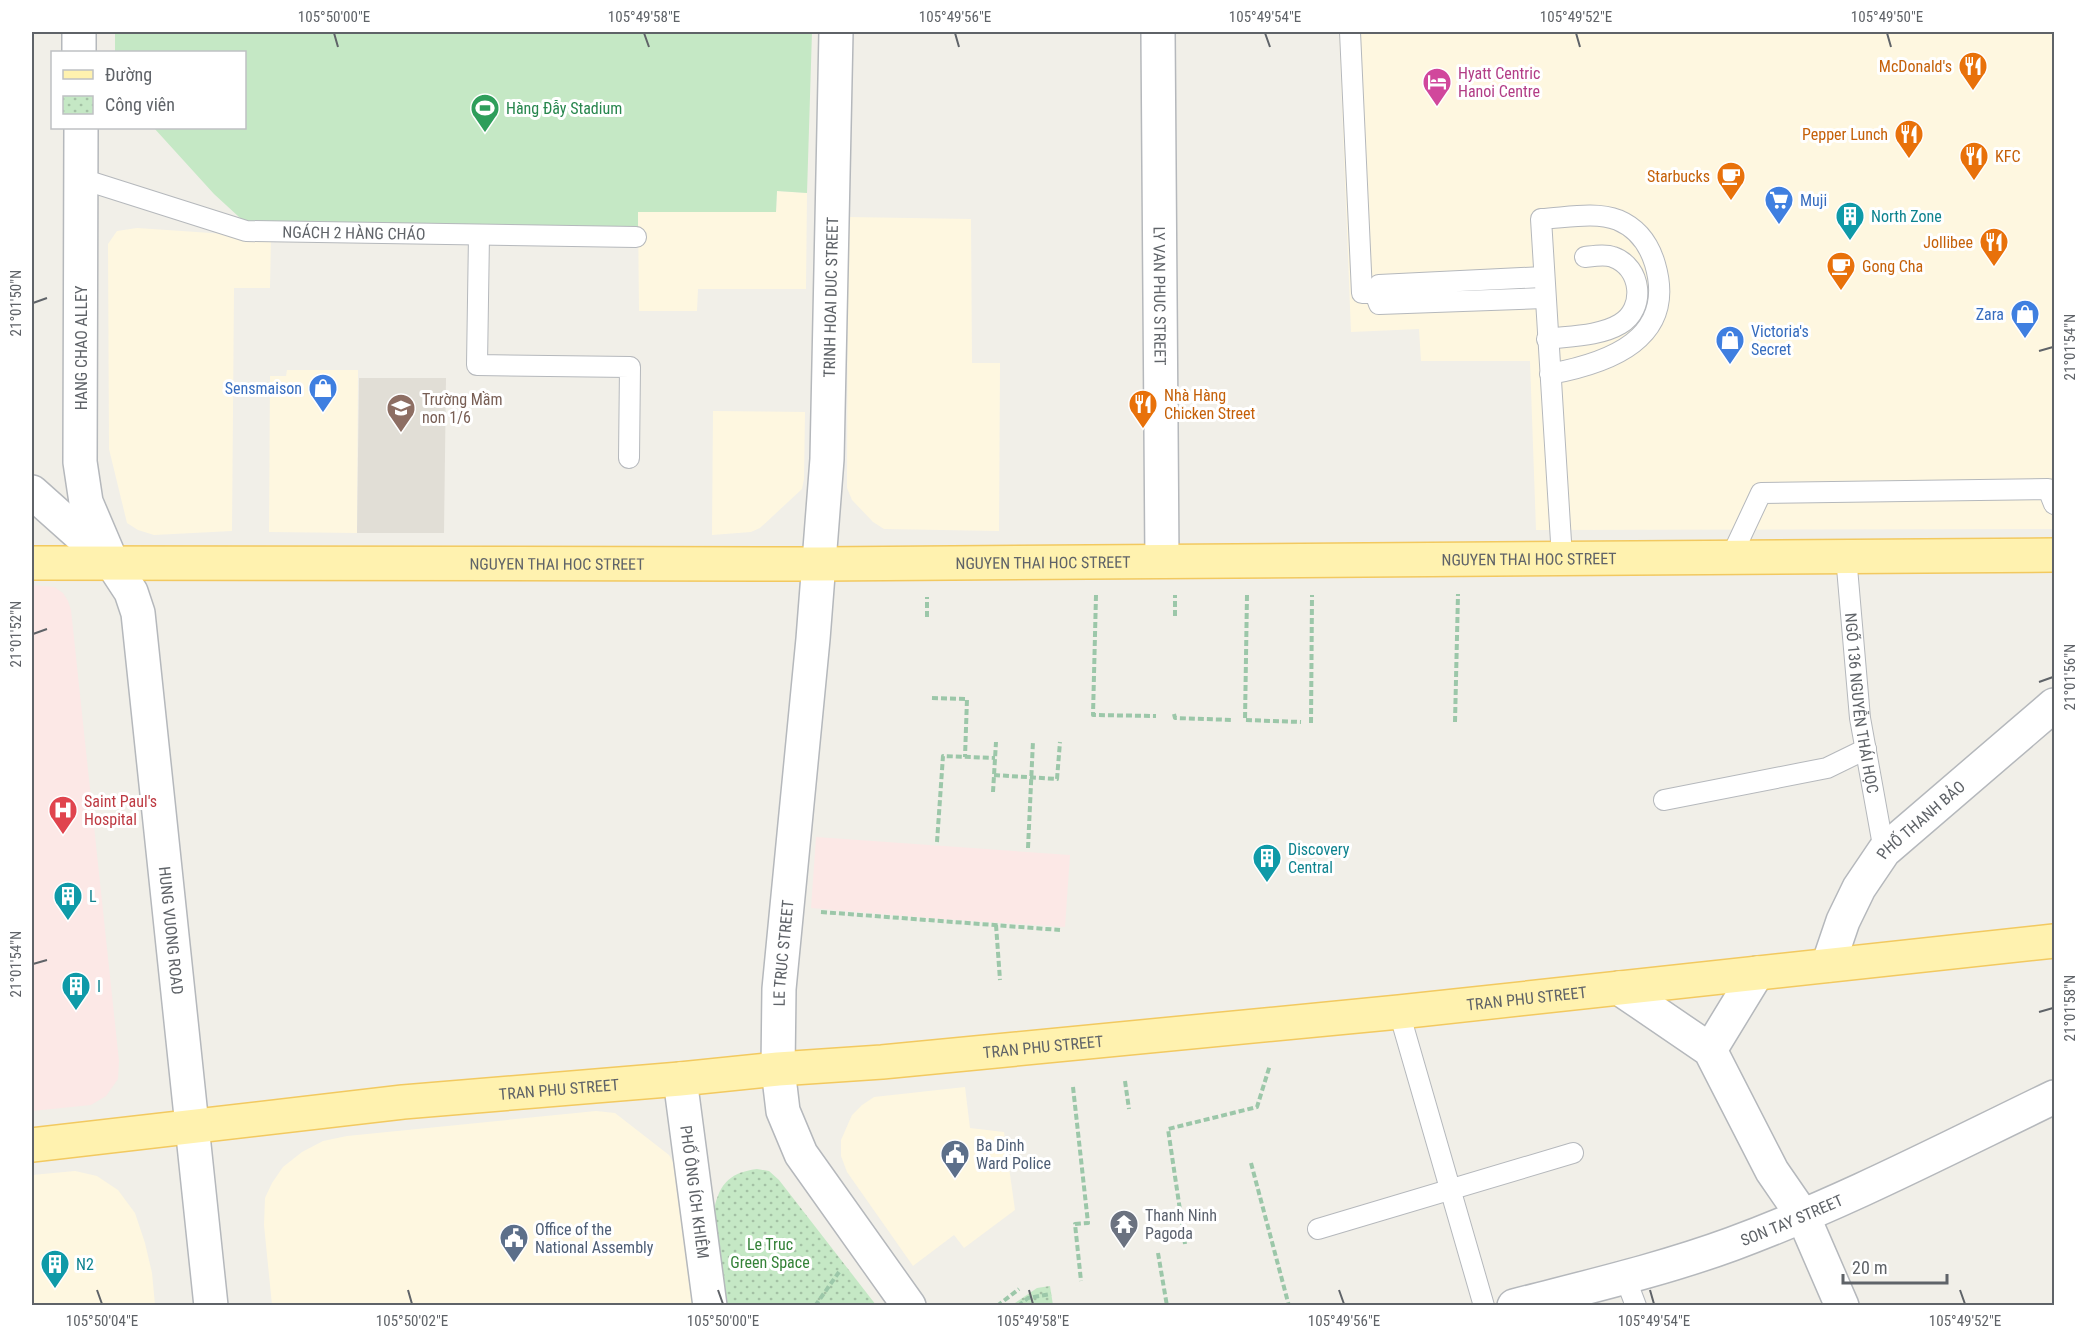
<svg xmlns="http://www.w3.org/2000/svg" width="2086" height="1337" font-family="'Roboto Condensed',sans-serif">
  <defs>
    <pattern id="park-dots" width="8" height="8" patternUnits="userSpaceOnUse" patternTransform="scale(1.5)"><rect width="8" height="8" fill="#c5e8c5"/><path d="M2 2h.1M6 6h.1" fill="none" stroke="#a3c0a4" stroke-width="1.8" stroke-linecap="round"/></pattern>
  </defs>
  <rect width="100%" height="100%" fill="#f1efe8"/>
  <!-- commercial -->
  <g fill="#fef7e0">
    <path d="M1339,32H2054V529L1536,530L1530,361H1421L1419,329L1351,332Z"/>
    <path d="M777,191L807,193L806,289H698L697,311H639L638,212H776Z"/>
    <path d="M848,217L971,219L972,363H1000L999,531L884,529L873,522L852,500L847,488Z"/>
    <path d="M137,228L271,237L270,288H234L232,531L154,535L138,530L127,523L109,449L108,244L117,231Z"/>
    <path d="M287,370H358L357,533L269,532L270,376H286Z"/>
    <path d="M713,411L805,412L804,479L802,489L760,528L751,532L712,535Z"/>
    <path d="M965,1087L970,1128L1004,1132L1015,1210L964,1248L954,1235L913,1266L847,1172L841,1156V1140L852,1115L862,1105L874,1097Z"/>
    <path d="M596,1111L615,1113L669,1155L673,1162L694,1305H272L264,1225L265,1198L272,1183L283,1167L302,1152L323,1141L347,1136Z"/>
    <path d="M75,1171L97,1176L118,1190L135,1213L145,1243L152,1273L155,1305H32V1175Z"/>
  </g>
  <!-- education -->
  <path fill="#e1ded6" d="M359,378H446L444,533H357Z"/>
  <!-- medical -->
  <g fill="#fce8e6">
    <path d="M32,585L54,587L63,593L68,601L71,610L119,1061L118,1079L106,1096L91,1105L32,1111Z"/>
    <path d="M816,837L1070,855L1065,927L929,918L811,908Z"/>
  </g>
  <!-- park -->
  <g fill="url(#park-dots)">
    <path d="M757,1169L769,1171L779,1180L876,1305H725L713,1215C718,1186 727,1173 757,1169Z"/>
    <path d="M1050,1286L1053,1305H1012L1037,1288Z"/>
  </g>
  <!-- garden -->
  <path fill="#c5e8c5" d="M115,32H812L807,193L777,191L776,212H638V233L251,228L214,194L154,128H244V52H115Z"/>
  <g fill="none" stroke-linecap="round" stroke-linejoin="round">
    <!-- service casing -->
    <g stroke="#b5b8bc" stroke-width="22">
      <g id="service">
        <path d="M1350,32L1362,293H1375"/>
        <path id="s1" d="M82,179L246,231L636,237"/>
        <path d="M479,235L477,365L630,367L629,458"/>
        <path d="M1543,277L1379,285L1375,293L1379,304L1544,298"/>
        <path d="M1547,339C1570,336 1600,336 1620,324C1646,309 1642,267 1613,257C1605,254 1594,256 1585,257"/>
        <path d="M1550,374C1609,363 1677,339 1655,264C1649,244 1637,228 1618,220C1595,211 1565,218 1541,219L1562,558"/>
        <path id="s2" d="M1846,556L1860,718L1884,851"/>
        <path d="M1731,557L1761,493L2048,489L2054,504"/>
        <path d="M1664,800L1827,768L1866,749"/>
        <path d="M1399,1012L1484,1306"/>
        <path d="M1318,1229L1573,1153"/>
        <path d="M1625,1277L1636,1306"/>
      </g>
    </g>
    <!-- minor casing -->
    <g stroke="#b5b8bc" stroke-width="36">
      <g id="minor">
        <path d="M79,32V52"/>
        <path id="s3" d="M1158,32L1162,561"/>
        <path d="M81,128L80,462L86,502L112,563"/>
        <path d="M32,492L106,558"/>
        <path id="s4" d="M1828,965L1843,921L1859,888L1884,851L2054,705"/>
        <path d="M1619,988L1710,1050L1772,1171L1803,1216L1842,1306"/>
        <path d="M1710,1050L1757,973"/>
        <path d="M778,1069L783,1111L801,1154L909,1306"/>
        <path id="s5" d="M680,1079L710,1306"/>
        <path id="s6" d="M1514,1306C1587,1287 1661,1270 1732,1244C1843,1203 1948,1148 2054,1097"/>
      </g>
    </g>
    <!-- tertiary casing -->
    <g stroke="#b5b8bc" stroke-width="36">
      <g id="tertiary">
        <path id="s7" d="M112,563L131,592L138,613L211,1306"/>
        <path id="s8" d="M778,1069L779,989L813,639L827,459L836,32"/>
      </g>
    </g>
    <!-- primary casing -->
    <g stroke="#f2c960" stroke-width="36">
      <g id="primary">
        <path id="s9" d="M32,563L820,564L2054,555"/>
        <path id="s10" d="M32,1145L403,1102L680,1079L778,1069L882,1062L1399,1012L2054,941"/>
      </g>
    </g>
    <!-- path -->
    <g stroke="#9cc7a9" stroke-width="4" stroke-dasharray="6 3" stroke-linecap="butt">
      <path d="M1096,595L1093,715L1156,716"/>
      <path d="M1247,595L1245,720L1301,722"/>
      <path d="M1175,616V595"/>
      <path d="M927,617V597"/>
      <path d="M932,698L967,699L965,757"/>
      <path d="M1174,714L1175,718L1233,720"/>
      <path d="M1455,722L1458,594"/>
      <path d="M1311,723L1312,595"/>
      <path d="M994,775L1057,779L1060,742"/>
      <path d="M993,792L996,742"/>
      <path d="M937,842L943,756L995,758"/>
      <path d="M1028,848L1033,741"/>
      <path d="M821,912L1060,930"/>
      <path d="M996,925L1000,980"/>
      <path d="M1125,1081L1129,1109"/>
      <path d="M1073,1087L1088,1223L1075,1224L1081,1281"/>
      <path d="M1251,1163L1289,1306"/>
      <path d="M1185,1244L1168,1129L1257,1107L1270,1065"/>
      <path d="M1158,1253L1167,1306"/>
      <path d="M815,1306L839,1272"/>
      <path d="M997,1306L1019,1289"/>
      <path d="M1018,1306L1028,1298L1051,1294"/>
    </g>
    <!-- service -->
    <use href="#service" stroke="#fff" stroke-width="20"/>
    <!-- minor -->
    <use href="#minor" stroke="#fff" stroke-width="33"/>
    <!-- tertiary -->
    <use href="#tertiary" stroke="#fff" stroke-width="33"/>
    <!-- primary -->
    <use href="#primary" stroke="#fff2af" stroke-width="33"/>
  </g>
  <!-- ticks -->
  <path fill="none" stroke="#5f6368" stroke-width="2" d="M334,33L338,47M644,33L649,47M955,33L959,47M1265,33L1270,47M1576,33L1580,47M1887,33L1891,47M33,303L47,298M2039,351L2053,347M33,634L47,629M2039,682L2053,677M33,964L47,960M2039,1012L2053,1008M97,1290L102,1304M408,1290L412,1304M718,1290L723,1304M1029,1290L1033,1304M1339,1290L1344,1304M1650,1290L1654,1304M1960,1290L1965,1304"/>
  <!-- icons -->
  <defs>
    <g id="restaurant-pin" transform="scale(1.5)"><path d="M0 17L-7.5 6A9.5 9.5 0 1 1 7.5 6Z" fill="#e8710a" stroke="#fff"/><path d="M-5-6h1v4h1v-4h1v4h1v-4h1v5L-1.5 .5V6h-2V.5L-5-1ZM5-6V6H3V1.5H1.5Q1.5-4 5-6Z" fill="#fff"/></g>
    <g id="hotel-pin" transform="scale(1.5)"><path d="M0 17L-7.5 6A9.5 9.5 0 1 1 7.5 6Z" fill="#d1479c" stroke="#fff"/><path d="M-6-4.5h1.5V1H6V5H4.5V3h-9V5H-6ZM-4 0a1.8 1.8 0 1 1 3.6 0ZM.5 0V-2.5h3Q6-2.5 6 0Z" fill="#fff"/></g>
    <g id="stadium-pin" transform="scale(1.5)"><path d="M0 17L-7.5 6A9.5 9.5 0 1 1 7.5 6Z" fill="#2e9e5b" stroke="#fff"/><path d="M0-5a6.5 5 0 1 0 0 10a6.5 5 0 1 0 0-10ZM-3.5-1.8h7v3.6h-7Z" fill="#fff"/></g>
    <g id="cafe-pin" transform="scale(1.5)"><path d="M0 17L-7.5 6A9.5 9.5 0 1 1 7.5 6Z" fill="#e8710a" stroke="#fff"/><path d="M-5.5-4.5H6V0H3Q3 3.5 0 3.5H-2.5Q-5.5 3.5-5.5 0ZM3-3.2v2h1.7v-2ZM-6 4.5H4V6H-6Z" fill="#fff"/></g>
    <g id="supermarket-pin" transform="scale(1.5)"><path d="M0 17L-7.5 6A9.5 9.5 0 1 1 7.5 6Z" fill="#3f7fe0" stroke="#fff"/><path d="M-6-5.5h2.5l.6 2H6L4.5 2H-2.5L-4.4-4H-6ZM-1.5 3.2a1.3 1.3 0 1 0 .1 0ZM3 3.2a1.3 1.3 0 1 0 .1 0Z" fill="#fff"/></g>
    <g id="building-pin" transform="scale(1.5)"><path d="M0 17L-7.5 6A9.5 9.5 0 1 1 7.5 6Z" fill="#0f9aa8" stroke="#fff"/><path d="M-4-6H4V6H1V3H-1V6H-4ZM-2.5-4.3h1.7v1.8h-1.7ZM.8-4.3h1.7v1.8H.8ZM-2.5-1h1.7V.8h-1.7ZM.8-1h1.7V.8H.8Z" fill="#fff"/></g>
    <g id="shop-pin" transform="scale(1.5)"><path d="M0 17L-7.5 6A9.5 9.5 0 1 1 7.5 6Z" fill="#3f7fe0" stroke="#fff"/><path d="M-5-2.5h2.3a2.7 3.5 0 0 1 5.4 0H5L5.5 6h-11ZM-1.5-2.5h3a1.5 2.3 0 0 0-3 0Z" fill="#fff"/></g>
    <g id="school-pin" transform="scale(1.5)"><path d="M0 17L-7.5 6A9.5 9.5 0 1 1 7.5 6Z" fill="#8d6e63" stroke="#fff"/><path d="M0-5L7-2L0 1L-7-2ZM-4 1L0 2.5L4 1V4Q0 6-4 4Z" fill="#fff"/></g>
    <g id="hospital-pin" transform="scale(1.5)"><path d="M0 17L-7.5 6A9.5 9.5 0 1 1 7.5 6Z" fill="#e0444e" stroke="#fff"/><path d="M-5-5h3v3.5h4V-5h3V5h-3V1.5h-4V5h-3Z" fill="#fff"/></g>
    <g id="civic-pin" transform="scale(1.5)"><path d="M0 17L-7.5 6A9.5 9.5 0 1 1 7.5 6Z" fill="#5c6f8a" stroke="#fff"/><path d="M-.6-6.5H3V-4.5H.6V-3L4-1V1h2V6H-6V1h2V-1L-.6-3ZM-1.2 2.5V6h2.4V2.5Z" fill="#fff"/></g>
    <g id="temple-pin" transform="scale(1.5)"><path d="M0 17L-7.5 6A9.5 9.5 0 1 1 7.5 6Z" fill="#6b7280" stroke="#fff"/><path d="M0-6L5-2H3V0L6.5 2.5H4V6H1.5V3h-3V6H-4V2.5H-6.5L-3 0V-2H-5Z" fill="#fff"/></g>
  </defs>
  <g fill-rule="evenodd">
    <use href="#restaurant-pin" x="1973" y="66"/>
    <use href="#hotel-pin" x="1437" y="82"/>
    <use href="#stadium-pin" x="485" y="108"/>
    <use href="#restaurant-pin" x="1909" y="134"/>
    <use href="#restaurant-pin" x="1974" y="156"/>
    <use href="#cafe-pin" x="1731" y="176"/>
    <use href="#supermarket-pin" x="1779" y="200"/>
    <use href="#building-pin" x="1850" y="216"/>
    <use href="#restaurant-pin" x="1994" y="242"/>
    <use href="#cafe-pin" x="1841" y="266"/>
    <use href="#shop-pin" x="2025" y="314"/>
    <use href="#shop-pin" x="1730" y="340"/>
    <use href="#shop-pin" x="323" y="388"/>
    <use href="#restaurant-pin" x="1143" y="404"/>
    <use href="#school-pin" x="401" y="408"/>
    <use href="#hospital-pin" x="63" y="810"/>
    <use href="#building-pin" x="1267" y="858"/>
    <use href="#building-pin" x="68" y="896"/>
    <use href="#building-pin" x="76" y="986"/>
    <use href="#civic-pin" x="955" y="1154"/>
    <use href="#temple-pin" x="1124" y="1224"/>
    <use href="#civic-pin" x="514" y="1238"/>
    <use href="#building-pin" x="55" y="1264"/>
  </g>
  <g text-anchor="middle" stroke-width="6" stroke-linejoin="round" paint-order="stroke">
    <!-- food labels -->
    <g font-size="16" fill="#c56008" stroke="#fff" text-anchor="end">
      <text x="1952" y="72">McDonald's</text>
      <text x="1888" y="140">Pepper Lunch</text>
      <text x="1995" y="162" text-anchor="start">KFC</text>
      <text x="1710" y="182">Starbucks</text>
      <text x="1973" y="248">Jollibee</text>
      <text x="1862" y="272" text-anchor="start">Gong Cha</text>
      <text x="1164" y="401" text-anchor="start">Nhà Hàng<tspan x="1164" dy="18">Chicken Street</tspan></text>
    </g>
    <!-- hotel labels -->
    <g font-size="16" fill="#b23c85" stroke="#fff" text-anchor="start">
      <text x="1458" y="79">Hyatt Centric<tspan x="1458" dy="18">Hanoi Centre</tspan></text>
    </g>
    <!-- leisure labels -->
    <g font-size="16" fill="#27864d" stroke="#fff" text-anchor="start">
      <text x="506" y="114">Hàng Ðẫy Stadium</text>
    </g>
    <!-- shop labels -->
    <g font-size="16" fill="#366cbe" stroke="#fff" text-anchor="start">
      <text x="1800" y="206">Muji</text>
      <text x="2004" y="320" text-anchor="end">Zara</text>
      <text x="1751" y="337">Victoria's<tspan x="1751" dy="18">Secret</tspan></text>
      <text x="302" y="394" text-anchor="end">Sensmaison</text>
    </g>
    <!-- culture labels -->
    <g font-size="16" fill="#0d838f" stroke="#fff" text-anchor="start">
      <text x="1871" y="222">North Zone</text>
      <text x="1288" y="855">Discovery<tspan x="1288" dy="18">Central</tspan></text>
      <text x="89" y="902">L</text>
      <text x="97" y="992">I</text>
      <text x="76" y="1270">N2</text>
    </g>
    <!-- street labels -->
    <g font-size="16" fill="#5f6368" stroke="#fff">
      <text dy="6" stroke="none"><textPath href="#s1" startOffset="280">NGÁCH 2 HÀNG CHÁO</textPath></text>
      <text dy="6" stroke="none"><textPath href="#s3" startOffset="264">LY VAN PHUC STREET</textPath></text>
      <text dy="6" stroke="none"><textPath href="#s8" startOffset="774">TRINH HOAI DUC STREET</textPath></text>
      <text transform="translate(81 348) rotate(-90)" y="6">HANG CHAO ALLEY</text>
      <text dy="6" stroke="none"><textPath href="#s9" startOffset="1497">NGUYEN THAI HOC STREET</textPath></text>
      <text dy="6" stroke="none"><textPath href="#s9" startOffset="1011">NGUYEN THAI HOC STREET</textPath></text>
      <text dy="6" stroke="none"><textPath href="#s9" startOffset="525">NGUYEN THAI HOC STREET</textPath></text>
      <text dy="6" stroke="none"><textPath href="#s2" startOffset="148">NGÕ 136 NGUYỄN THÁI HỌC</textPath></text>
      <text dy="6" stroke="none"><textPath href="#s4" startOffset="176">PHỐ THANH BẢO</textPath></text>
      <text dy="6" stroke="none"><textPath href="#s7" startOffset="376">HUNG VUONG ROAD</textPath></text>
      <text dy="6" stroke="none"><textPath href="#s8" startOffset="116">LE TRUC STREET</textPath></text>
      <text dy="6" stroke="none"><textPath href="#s10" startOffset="1502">TRAN PHU STREET</textPath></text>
      <text dy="6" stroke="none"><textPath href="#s10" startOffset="1016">TRAN PHU STREET</textPath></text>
      <text dy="6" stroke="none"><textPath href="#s10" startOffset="530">TRAN PHU STREET</textPath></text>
      <text dy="6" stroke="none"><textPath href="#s5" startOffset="114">PHỐ ÔNG ÍCH KHIÊM</textPath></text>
      <text dy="6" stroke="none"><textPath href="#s6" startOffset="291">SON TAY STREET</textPath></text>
    </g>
    <!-- education labels -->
    <g font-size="16" fill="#785e54" stroke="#fff" text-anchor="start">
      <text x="422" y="405">Trường Mầm<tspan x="422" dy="18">non 1/6</tspan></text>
    </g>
    <!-- health labels -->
    <g font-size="16" fill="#be3a42" stroke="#fff" text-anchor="start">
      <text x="84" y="807">Saint Paul's<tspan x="84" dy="18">Hospital</tspan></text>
    </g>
    <!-- service labels -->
    <g font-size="16" fill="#4e5e75" stroke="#fff" text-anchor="start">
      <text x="976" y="1151">Ba Dinh<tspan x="976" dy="18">Ward Police</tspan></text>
      <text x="535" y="1235">Office of the<tspan x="535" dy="18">National Assembly</tspan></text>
    </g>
    <!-- worship labels -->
    <g font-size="16" fill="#5b616d" stroke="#fff" text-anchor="start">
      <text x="1145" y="1221">Thanh Ninh<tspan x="1145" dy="18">Pagoda</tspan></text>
    </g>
    <!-- park labels -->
    <g font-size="16" fill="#348238" stroke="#fff">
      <text x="770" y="1250">Le Truc<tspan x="770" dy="18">Green Space</tspan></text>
    </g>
  </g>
  <!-- border -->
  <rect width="2086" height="1337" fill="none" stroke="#ffffff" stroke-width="66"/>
  <!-- legend -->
  <rect x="51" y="51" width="195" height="78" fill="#ffffff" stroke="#bfc1c3" stroke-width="1.5"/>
  <rect x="63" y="70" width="30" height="9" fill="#fff2af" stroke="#bfc1c3" stroke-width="1.5"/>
  <text x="105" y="81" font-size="18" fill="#5f6368">Đường</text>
  <rect x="63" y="96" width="30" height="18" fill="url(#park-dots)" stroke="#bfc1c3" stroke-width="1.5"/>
  <text x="105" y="111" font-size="18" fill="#5f6368">Công viên</text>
  <!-- scale -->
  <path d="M1843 1274v9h104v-9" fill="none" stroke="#5f6368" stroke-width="3"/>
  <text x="1852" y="1274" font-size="18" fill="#5f6368" stroke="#ffffff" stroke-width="4.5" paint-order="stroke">20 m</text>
  <rect x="33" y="33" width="2020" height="1271" fill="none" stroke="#5f6368" stroke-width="2"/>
  <g font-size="15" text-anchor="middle" fill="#5f6368">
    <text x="334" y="22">105°50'00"E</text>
    <text x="644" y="22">105°49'58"E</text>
    <text x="955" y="22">105°49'56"E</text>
    <text x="1265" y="22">105°49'54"E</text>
    <text x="1576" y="22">105°49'52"E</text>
    <text x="1887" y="22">105°49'50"E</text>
    <text transform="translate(16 303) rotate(-90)" y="5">21°01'50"N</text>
    <text transform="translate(2070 347) rotate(-90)" y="5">21°01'54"N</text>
    <text transform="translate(16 634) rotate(-90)" y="5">21°01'52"N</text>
    <text transform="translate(2070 677) rotate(-90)" y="5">21°01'56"N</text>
    <text transform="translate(16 964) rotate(-90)" y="5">21°01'54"N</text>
    <text transform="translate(2070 1008) rotate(-90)" y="5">21°01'58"N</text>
    <text x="102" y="1326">105°50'04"E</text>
    <text x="412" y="1326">105°50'02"E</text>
    <text x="723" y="1326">105°50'00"E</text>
    <text x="1033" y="1326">105°49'58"E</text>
    <text x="1344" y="1326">105°49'56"E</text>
    <text x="1654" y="1326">105°49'54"E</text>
    <text x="1965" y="1326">105°49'52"E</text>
  </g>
</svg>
